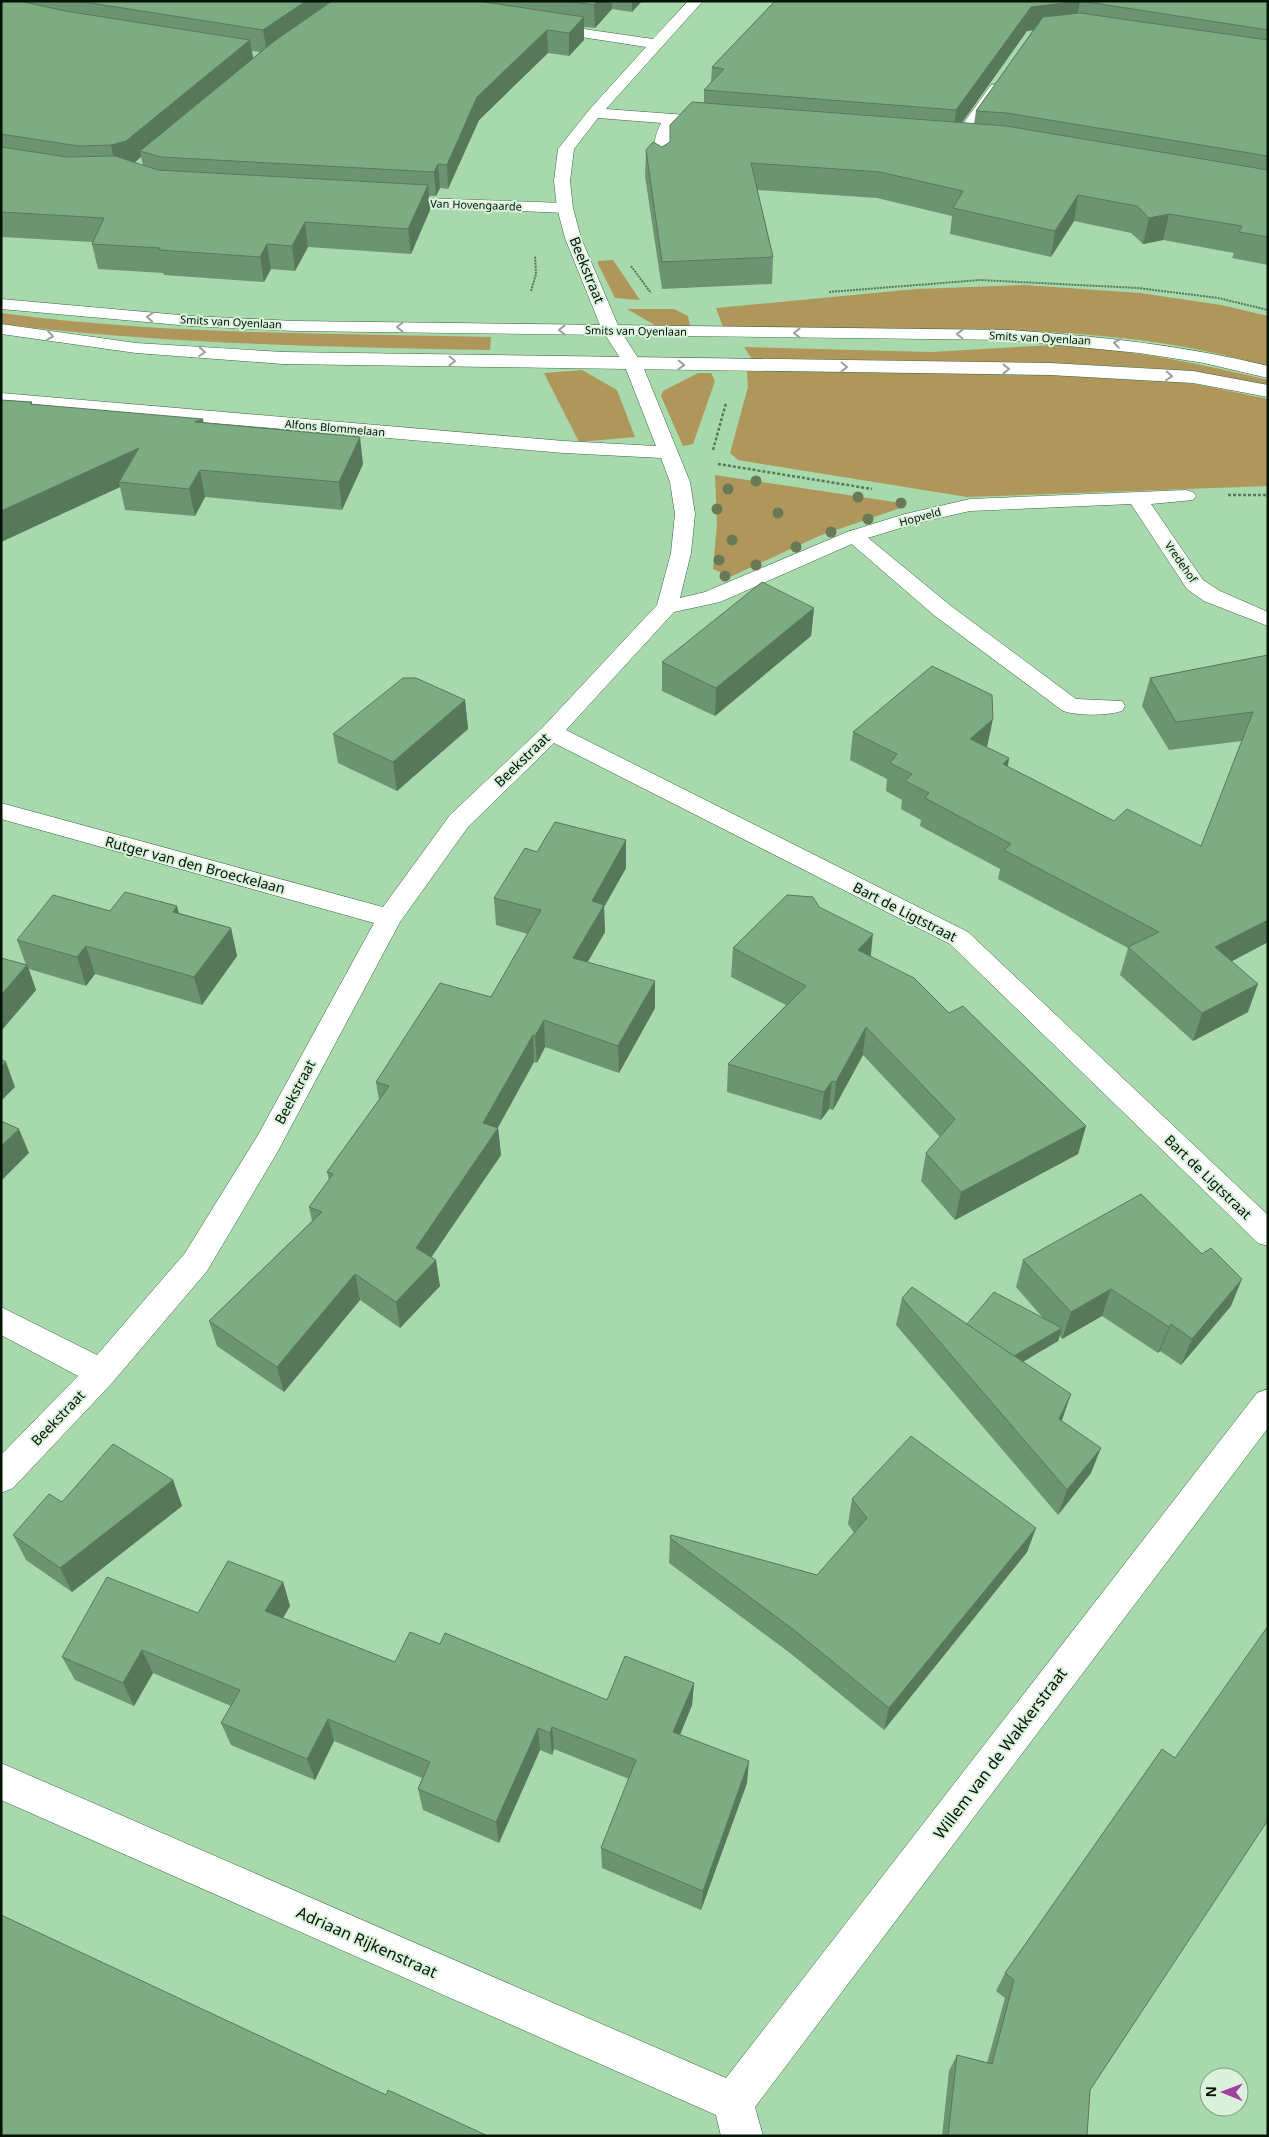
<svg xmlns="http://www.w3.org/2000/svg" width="1269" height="2137" font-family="'Noto Sans',sans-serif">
  <rect width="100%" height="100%" fill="#a8d9ad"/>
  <!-- green -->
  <g fill="#af965a">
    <path d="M613,260L640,300L615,298L598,264V261Z"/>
    <path d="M1024,285L1140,293L1221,305L1268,316V367C1157,333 1042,330 927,329C859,328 791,328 723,327L716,308L916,289Z"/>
    <path d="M627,309H674L688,316L690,326L658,327Z"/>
    <path d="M1,313C163,335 328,333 491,337L490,350C327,347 163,344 1,324Z"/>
    <path d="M1051,345C1123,348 1198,363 1268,380V387L1147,368L1072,364L753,361L744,347L931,352Z"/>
    <path d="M582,370L617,390L635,437L579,442L544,373Z"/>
    <path d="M747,371L1109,375L1195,384L1268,399V486L967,497L738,460L730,453L748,387Z"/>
    <path d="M698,373H711L715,381L693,444L683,446L661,396L663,391Z"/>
    <path d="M715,475L901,503L903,507L819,536L730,577L713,569L717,524Z"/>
  </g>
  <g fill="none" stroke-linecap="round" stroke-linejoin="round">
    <!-- lane casing -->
    <g stroke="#38653f" stroke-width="1">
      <g id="lane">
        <path d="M672,114L680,119L668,146L669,166L661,171L653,166C652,152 655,119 672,114Z"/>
        <path d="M391,197L565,203L571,205L573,208L571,211L565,213L385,205L383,202L385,199Z"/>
        <path d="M854,530L861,532L951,606L1076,699L1122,701L1125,706L1122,711C1105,716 1080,716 1063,711L935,616L847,540L844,536L847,532Z"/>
      </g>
    </g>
    <!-- street casing -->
    <g stroke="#38653f" stroke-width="1">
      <g id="street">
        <path d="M688,1H703L606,109L713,117L721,122L713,127L598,118L574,149L570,181L573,208L581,238L620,330L642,364L690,482L695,514L691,553L680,598L705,592L847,532L905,514L970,499L1186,490L1193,492L1196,496L1193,500L1151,504L1203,580L1220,591L1268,612V626L1204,601L1187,589L1131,504L970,511L917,523L861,540L720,602L674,612L566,730L968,932L1268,1215V1246L1258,1243L950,944L554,743L468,827L400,922L278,1151L207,1271L112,1383L13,1488L1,1493V1455L78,1376L1,1335V1307L97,1355L185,1253L258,1135L374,923L1,819V803L383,907L450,815L543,727L657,605L671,553L675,514L670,482L661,458L564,453L1,405V393L564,441L656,446L624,364L602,330L565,238L557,208L554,181L558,149L589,110L646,47L549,32L542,28L549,24L653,39Z"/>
        <path d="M996,84L1003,88L965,144H953L951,141L953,138L991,85Z"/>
        <path d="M1268,1389V1428L755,2107L763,2136H721L716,2115L1,1800V1763L726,2078L1257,1393Z"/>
      </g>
    </g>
    <!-- secondary casing -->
    <g stroke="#38653f" stroke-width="1">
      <g id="secondary">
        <path d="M1,299L191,316L295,321L1009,330C1096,336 1183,345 1268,366V378L1204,363L1139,353L1009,340L295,331L191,326L1,309Z"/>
        <path d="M1,324L136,343L283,352L1050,363L1193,371L1268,385V397L1193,383L1050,375L283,364L136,353L1,334Z"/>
      </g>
    </g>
    <!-- path-far1 -->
    <g stroke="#58795c" stroke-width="2" stroke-dasharray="2 1" stroke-linecap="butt">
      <path d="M631,266L651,293"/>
      <path d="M531,291L536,274L535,256"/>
      <path d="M829,292L980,280L1138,288L1218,298L1268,310"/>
    </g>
    <!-- path -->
    <g stroke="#58795c" stroke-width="2.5" stroke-dasharray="3 2" stroke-linecap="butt">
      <path d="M713,450L726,403"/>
      <path d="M718,464L872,489"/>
      <path d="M1228,495H1268"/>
    </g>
    <!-- lane -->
    <use href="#lane" fill="#fff" fill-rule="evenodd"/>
    <!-- street -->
    <use href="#street" fill="#fff" fill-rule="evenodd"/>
    <!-- secondary -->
    <use href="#secondary" fill="#fff" fill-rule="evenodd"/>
  </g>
  <!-- trees -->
  <g fill="#697955">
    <circle cx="756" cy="481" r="5.5"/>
    <circle cx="728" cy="489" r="5.5"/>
    <circle cx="858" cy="497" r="5.5"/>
    <circle cx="901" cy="503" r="5.5"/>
    <circle cx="717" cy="509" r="5.5"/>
    <circle cx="778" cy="513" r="5.5"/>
    <circle cx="868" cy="519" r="5.5"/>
    <circle cx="831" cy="532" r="5.5"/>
    <circle cx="732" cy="540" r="5.5"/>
    <circle cx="796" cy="547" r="5.5"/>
    <circle cx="719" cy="560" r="5.5"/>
    <circle cx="756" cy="565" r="5.5"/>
    <circle cx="725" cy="576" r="5.5"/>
  </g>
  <!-- wall -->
  <g fill="#6c9471" fill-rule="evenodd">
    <path d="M1,1H642L632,12L612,9L595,28L584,27V40L569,56L548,53L479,120L448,189L440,188L436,196H429L430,210L411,254L308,247L295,271L271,269L264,282L164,275L163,273L98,269L92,244L93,242L1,237ZM252,51L260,52L253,58ZM141,157L143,165L134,163Z"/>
    <path d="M775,1H1268V265L1232,258L1234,253L1163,240L1143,244L1131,233L1074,221L1051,257L950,234L952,216L877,198L757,190L773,257L772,284L662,289L645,176L646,150L662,147L670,142L704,103V90L711,82L712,67ZM1033,30L976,111L974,124L962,123L1027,31Z"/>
    <path d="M1,400L32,402V404L204,423L363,464L342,510L205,497L195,516L125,510L120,487L1,542Z"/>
    <path d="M814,608L811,636L715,716L662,691V662Z"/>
    <path d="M1268,655V942L1232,961L1248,1012L1193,1041L1120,975L1128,948L998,879L1000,869L920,826L921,820L901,809L902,800L886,791L887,779L850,760L853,732L987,747L1009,758L1008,767L1114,821L1201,846L1242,741L1169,750L1142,706L1150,678Z"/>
    <path d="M465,700L468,729L397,791L338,763L333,734Z"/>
    <path d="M626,840V868L604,907L605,932L587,962L655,1008L619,1073L545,1047L537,1063L534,1062L498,1128L501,1155L431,1257L440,1286L400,1328L360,1300L284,1392L217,1346L209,1321L312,1221L309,1207L329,1180L327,1172L379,1100L376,1082L491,997L528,934L496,925L494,898L537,852Z"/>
    <path d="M819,907L871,956L949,1013L1086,1126L1078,1154L955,1220L921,1181L926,1153L940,1137L863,1055L833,1110L829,1109L821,1120L727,1092L728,1064L786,1005L731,977L733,948Z"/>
    <path d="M110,911L179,913L231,928L237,956L202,1005L95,974L86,986L29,969L36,990L1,1031V958L26,965L17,940Z"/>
    <path d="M1023,1260L1231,1306L1181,1365L1160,1351L1158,1353L1102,1316L1062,1339L1060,1336L1058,1341L1023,1362L1062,1421L1091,1473L1058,1515L896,1325L902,1298L967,1324L1043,1318L1016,1287Z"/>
    <path d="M173,1480L182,1506L72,1592L26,1560L13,1535L62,1502Z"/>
    <path d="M852,1499L1036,1528L1027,1552L884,1730L790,1653L669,1563L670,1538L817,1575L854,1533L848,1524Z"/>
    <path d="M283,1582L290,1606L283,1618L395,1662L440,1644L607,1700L694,1683L692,1705L680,1735L747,1783L701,1910L602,1868L601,1848L629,1779L554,1749L552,1755L540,1750L499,1843L423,1810L418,1789L422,1778L334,1741L315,1780L231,1745L221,1723L231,1706L153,1673L134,1706L75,1680L62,1657L198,1613Z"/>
    <path d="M1162,1749L1090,2090L1087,2136H942L949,2071L957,2055L987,2063L1005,1998L996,1991L1005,1973Z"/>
  </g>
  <!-- shaded-wall -->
  <g fill="#58785c">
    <path d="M306,1H343L267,53L263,30Z"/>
    <path d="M598,1H612V9L595,28L594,5Z"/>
    <path d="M632,1H642L632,12Z"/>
    <path d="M1080,1L1076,25L1027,31L953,135L956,110L1031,7Z"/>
    <path d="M584,17V40L569,56V33Z"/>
    <path d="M547,30L548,53L479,120L448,189L447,165L477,97Z"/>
    <path d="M250,40L254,63L140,151L141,157L131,165L116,169L111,145Z"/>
    <path d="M438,164L440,188L436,196L434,172Z"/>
    <path d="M428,185L430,210L411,254L408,229Z"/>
    <path d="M1078,195L1074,221L1051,257L1055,231Z"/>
    <path d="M1169,214L1163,240L1143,244L1149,218Z"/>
    <path d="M305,222L308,247L295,271L292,246Z"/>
    <path d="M1,229L3,237H1Z"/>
    <path d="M267,244L271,269L264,282L260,257Z"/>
    <path d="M203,419L208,446L195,422Z"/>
    <path d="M360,437L363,464L342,510L339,482Z"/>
    <path d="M139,448L119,482L120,487L1,542V511Z"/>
    <path d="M200,470L205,497L195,516L189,489Z"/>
    <path d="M814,608L811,636L715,716L716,688Z"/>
    <path d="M465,700L468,729L397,791L393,762Z"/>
    <path d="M993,719L987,747L970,739Z"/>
    <path d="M1009,758L1004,786L1003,764Z"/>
    <path d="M626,840V868L604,907L605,932L574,986L573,958L592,901Z"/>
    <path d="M177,906L185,935L173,912Z"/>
    <path d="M1268,920V942L1206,975L1215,947Z"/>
    <path d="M231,928L237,956L202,1005L194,977Z"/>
    <path d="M873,934L870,963L858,950Z"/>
    <path d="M86,946L95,974L86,986L77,957Z"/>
    <path d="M27,965L36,990L1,1031V995Z"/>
    <path d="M655,981V1008L619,1073L618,1046Z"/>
    <path d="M1258,984L1248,1012L1193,1041L1202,1013Z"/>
    <path d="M544,1020L545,1047L537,1063L535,1036Z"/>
    <path d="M866,1027L863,1055L833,1110L836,1082Z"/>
    <path d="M533,1035L534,1062L495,1132L498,1128L501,1155L420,1274L416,1248L483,1123Z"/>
    <path d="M6,1062L15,1087L1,1101V1066Z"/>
    <path d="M832,1081L829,1109L821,1120L824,1092Z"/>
    <path d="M1086,1126L1078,1154L955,1220L961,1192Z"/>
    <path d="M19,1129L29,1153L1,1181V1146Z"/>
    <path d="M436,1260L440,1286L400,1328L396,1302Z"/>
    <path d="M355,1274L360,1300L284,1392L277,1367Z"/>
    <path d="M1242,1279L1231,1306L1181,1365L1192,1339Z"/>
    <path d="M1111,1289L1102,1316L1062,1339L1071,1312Z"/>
    <path d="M1171,1324L1160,1351L1158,1353L1169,1327Z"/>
    <path d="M1062,1328L1058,1341L1003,1373L1007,1360Z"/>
    <path d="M1071,1394L1062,1420L1051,1445L1059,1419Z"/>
    <path d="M1101,1448L1091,1473L1058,1515L1067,1490Z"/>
    <path d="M173,1480L182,1506L72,1592L60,1568Z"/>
    <path d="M1036,1528L1027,1552L884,1730L889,1708Z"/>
    <path d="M283,1582L290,1606L273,1635L265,1611Z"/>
    <path d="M142,1650L153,1673L134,1706L123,1683Z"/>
    <path d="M694,1683L692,1705L672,1754L673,1732Z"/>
    <path d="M328,1719L334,1741L315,1780L307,1759Z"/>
    <path d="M552,1727L554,1749L552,1755L550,1733Z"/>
    <path d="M538,1728L540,1750L499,1843L496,1822Z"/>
    <path d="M749,1761L747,1783L701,1910L703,1891Z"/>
  </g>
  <!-- building -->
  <g fill="#7dac83" stroke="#58785c">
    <path d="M1,1H20L65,11L250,40L126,141L111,145L78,146L1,134Z"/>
    <path d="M78,1H306L263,30Z"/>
    <path d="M332,1H478L584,17L569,33L547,30L477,97L447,165L438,164L434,172L161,157L140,151L273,42Z"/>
    <path d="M566,1H598L594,5Z"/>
    <path d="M775,1H1079L1031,7L956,110L704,90L724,69L712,67Z"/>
    <path d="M1081,1H1268V30Z"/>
    <path d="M1080,13L1268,40V156L1007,113L976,111L1043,17Z"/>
    <path d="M692,102L1006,126L1268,170V237L1239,232L1242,226L1169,214L1149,218L1137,206L1078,195L1055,231L953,208L963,191L880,172L751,163L773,257L662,262L646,150L653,142L662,147L670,142V125Z"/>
    <path d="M1,147L67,157L115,156L158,170L428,185L408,229L305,222L292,246L267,244L260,257L159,250L160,248L92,244L104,218L1,212Z"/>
    <path d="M1,400L32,402L30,404L203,419L195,422L360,437L339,482L200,470L189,489L119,482L139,448L1,511Z"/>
    <path d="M762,582L814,608L716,688L662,662Z"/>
    <path d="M1268,655V920L1215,947L1258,984L1202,1013L1128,947L1159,932L1004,850L1011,844L925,798L929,793L905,781L912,774L890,763L897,754L853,732L932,666L992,695L993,719L970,739L1009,758L1003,764L1114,821L1127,809L1201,846L1253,712L1176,722L1150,678Z"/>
    <path d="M403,678H416L465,700L393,762L333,734Z"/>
    <path d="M555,822L626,840L592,901L604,905L573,958L655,981L618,1046L544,1020L535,1036L533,1035L483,1123L498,1128L416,1248L436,1260L396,1302L355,1274L277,1367L209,1321L322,1212L309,1207L333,1174L327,1172L389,1086L376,1082L440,983L491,997L541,910L494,898L525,848L537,852Z"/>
    <path d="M125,892L177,906L173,912L231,928L194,977L86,946L77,957L17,940L53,895L110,911Z"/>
    <path d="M787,895L813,897L819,907L873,934L858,950L914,978L949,1013L963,1006L1086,1126L961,1192L926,1153L955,1119L866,1027L836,1082L832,1081L824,1092L728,1064L806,986L733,948Z"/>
    <path d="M1,958L27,965L1,995Z"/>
    <path d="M1,1059L6,1062L1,1066Z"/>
    <path d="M1,1121L19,1129L1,1146Z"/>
    <path d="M1141,1194L1202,1254L1211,1248L1242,1279L1192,1339L1171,1324L1169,1327L1111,1289L1071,1312L1023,1260Z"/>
    <path d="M912,1287L1071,1394L1059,1419L1101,1448L1067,1490L902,1298Z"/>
    <path d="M994,1292L1062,1328L1014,1356L967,1324Z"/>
    <path d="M911,1436L1036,1528L889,1708L794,1630L670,1538L671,1535L817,1575L867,1518L852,1499Z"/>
    <path d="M113,1444L173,1480L60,1568L13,1535L49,1494L62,1502Z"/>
    <path d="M228,1561L283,1582L265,1611L395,1662L410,1632L440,1644L445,1633L607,1700L625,1656L694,1683L673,1732L749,1761L703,1891L601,1848L636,1760L552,1727L550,1733L538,1728L496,1822L418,1789L430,1762L328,1719L307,1759L221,1723L240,1690L142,1650L123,1683L62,1657L107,1577L198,1613Z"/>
    <path d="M1268,1626V1820L1090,2090L1087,2136H948L957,2055L992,2064L1014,1980L1005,1973L1162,1749L1175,1758Z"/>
    <path d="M1,1915L386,2095L388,2090L488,2136H1Z"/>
  </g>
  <!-- one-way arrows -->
  <defs><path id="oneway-chevron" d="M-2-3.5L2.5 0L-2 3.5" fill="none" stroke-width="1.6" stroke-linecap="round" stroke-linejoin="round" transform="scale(1.25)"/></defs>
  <g stroke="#9aa19b">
    <use href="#oneway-chevron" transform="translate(150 317) rotate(-175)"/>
    <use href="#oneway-chevron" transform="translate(400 327) rotate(-179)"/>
    <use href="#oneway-chevron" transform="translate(562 330) rotate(-180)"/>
    <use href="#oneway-chevron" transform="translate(797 333) rotate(-180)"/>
    <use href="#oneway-chevron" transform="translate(960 334) rotate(-179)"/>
    <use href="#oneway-chevron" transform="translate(50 336) rotate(8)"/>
    <use href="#oneway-chevron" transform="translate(1117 343) rotate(-171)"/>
    <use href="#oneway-chevron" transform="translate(202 352) rotate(4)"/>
    <use href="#oneway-chevron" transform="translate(452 361) rotate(1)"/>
    <use href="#oneway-chevron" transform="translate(681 365) rotate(2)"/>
    <use href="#oneway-chevron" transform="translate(844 367) rotate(1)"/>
    <use href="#oneway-chevron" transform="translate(1006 369)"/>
    <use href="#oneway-chevron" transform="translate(1169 376) rotate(4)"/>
  </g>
  <g text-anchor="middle" stroke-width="4" stroke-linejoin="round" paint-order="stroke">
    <!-- far-street labels -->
    <g font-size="11" fill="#031305" stroke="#daf2dc">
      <text transform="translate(476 205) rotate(2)" y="4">Van Hovengaarde</text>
      <text transform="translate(231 322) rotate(3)" y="4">Smits van Oyenlaan</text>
      <text transform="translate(636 331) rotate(1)" y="4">Smits van Oyenlaan</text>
      <text transform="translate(1040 338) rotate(3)" y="4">Smits van Oyenlaan</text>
      <text transform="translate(335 428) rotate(5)" y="4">Alfons Blommelaan</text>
      <text transform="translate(920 517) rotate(-15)" y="4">Hopveld</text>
      <text transform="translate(1181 562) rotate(55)" y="4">Vredehof</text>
    </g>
    <!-- street labels -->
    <g font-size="14" fill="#031305" stroke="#daf2dc">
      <text transform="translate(587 270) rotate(68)" y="5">Beekstraat</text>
      <text transform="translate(522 760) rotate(-44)" y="5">Beekstraat</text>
      <text transform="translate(195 865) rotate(15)" y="5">Rutger van den Broeckelaan</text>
      <text transform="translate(905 912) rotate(27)" y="5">Bart de Ligtstraat</text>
      <text transform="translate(295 1092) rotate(-62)" y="5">Beekstraat</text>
      <text transform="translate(1208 1177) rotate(44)" y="5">Bart de Ligtstraat</text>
      <text transform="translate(58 1418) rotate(-46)" y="5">Beekstraat</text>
    </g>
    <!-- near-street labels -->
    <g font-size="16" fill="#031305" stroke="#daf2dc">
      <text transform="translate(1000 1753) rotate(-53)" y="6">Willem van de Wakkerstraat</text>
      <text transform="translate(367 1942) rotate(24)" y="6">Adriaan Rijkenstraat</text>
    </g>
  </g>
  <!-- border -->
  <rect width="1269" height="2137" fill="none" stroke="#031305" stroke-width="5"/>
  <!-- north arrow -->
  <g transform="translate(1224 2092) rotate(271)"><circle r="24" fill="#daf2dc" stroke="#849986"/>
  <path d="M0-4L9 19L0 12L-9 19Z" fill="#a23da1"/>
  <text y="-8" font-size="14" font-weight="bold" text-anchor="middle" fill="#031305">N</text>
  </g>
</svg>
